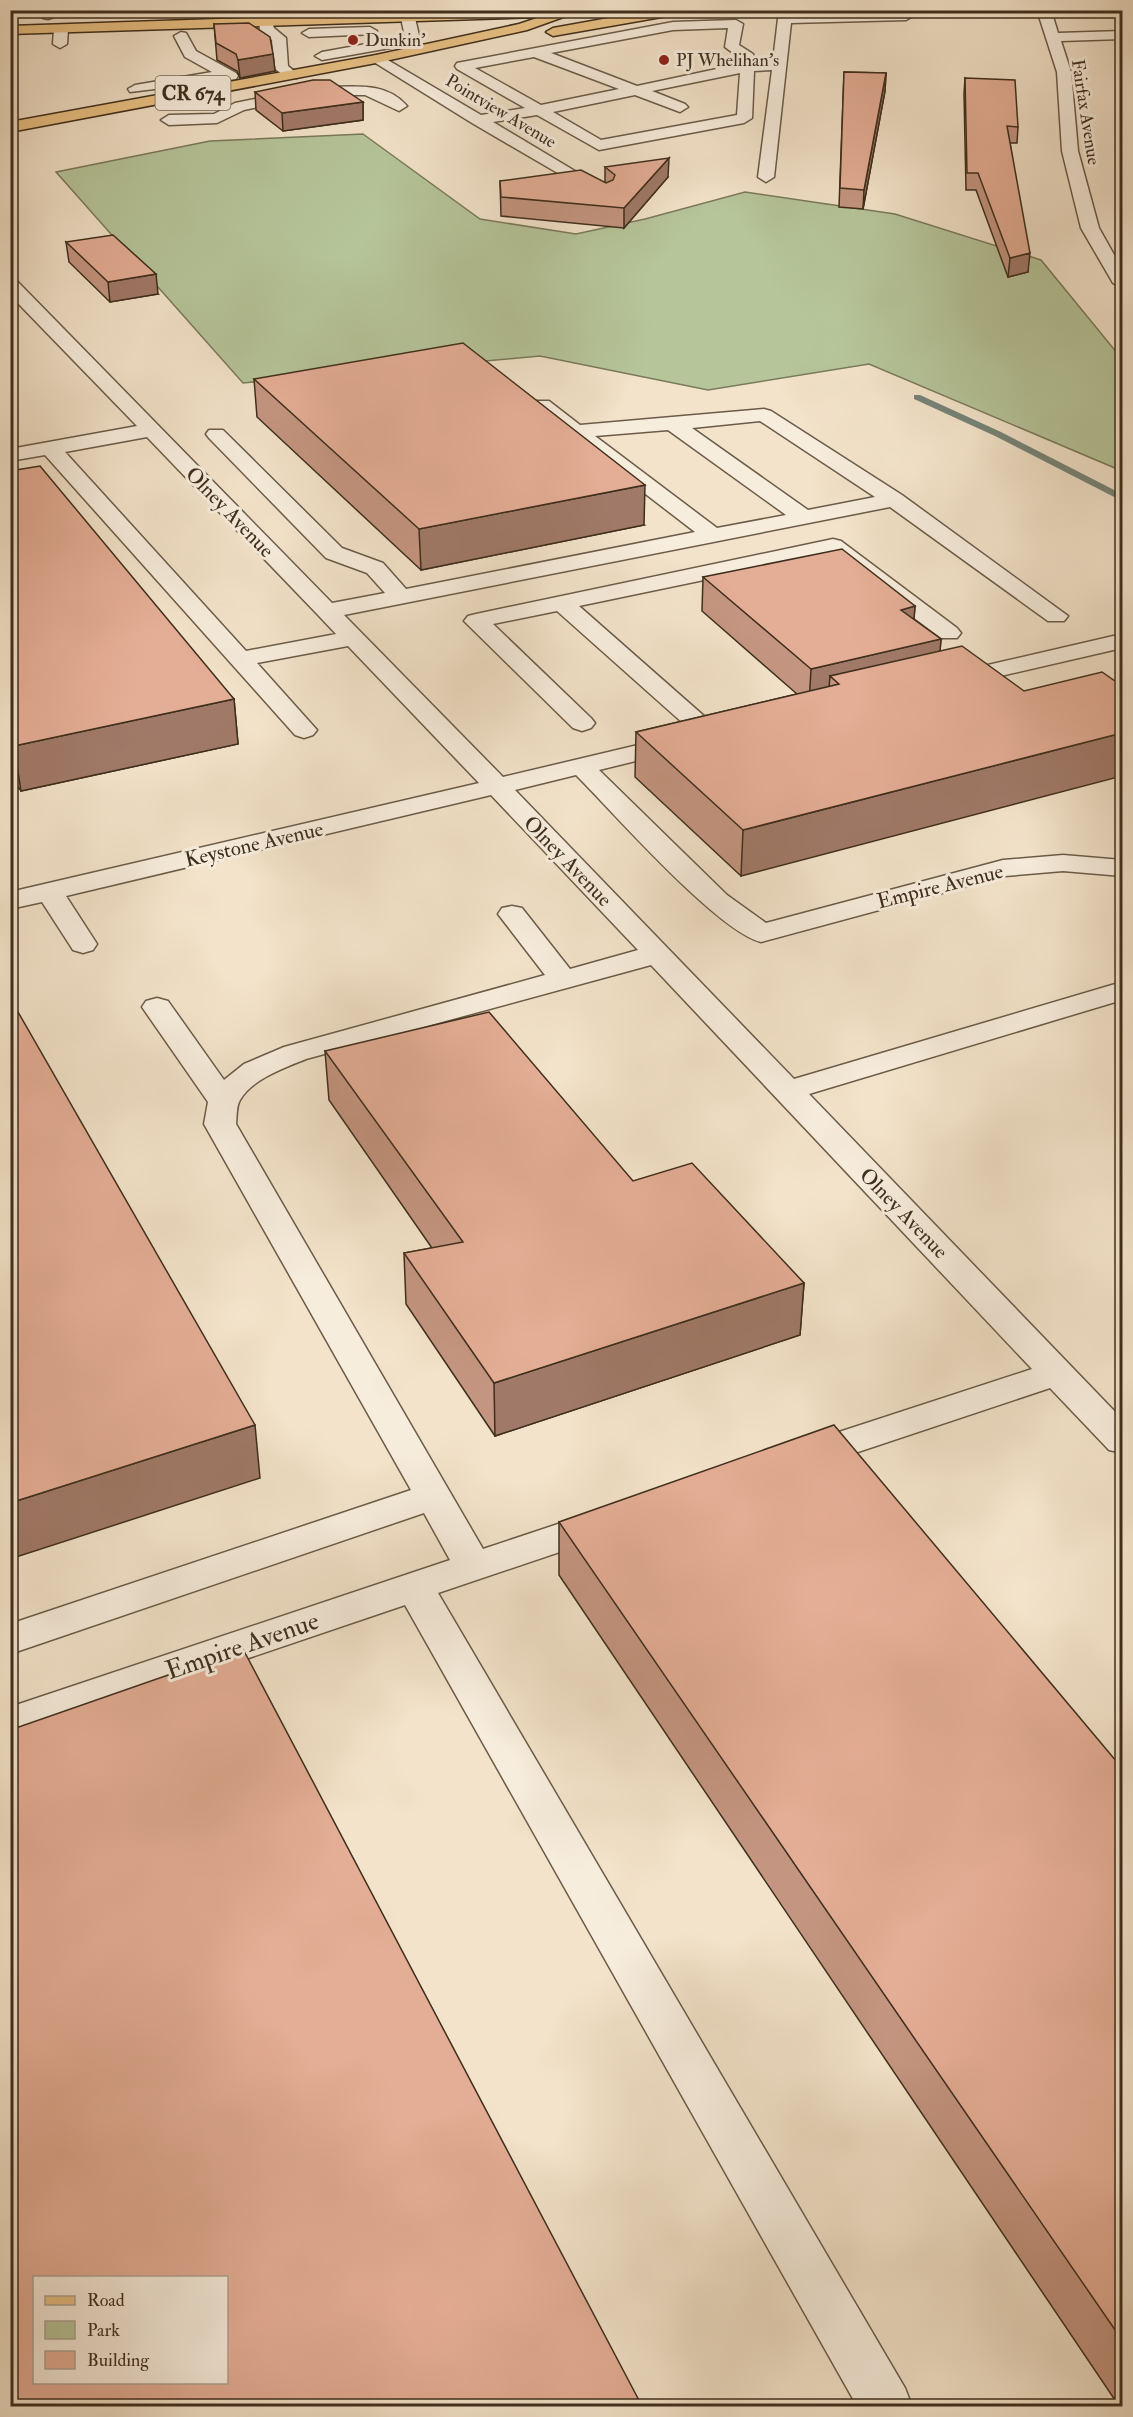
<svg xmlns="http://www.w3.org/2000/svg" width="1133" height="2417" font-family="'IM FELL Double Pica',serif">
  <rect width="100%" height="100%" fill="#f3e3ca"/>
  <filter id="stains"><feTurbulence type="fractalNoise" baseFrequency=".00333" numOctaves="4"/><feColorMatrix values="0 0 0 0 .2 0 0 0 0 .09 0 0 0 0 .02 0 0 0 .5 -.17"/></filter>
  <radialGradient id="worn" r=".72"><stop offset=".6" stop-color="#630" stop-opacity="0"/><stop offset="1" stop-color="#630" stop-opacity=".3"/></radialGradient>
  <!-- green -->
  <path fill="#b6c59a" stroke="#7a7a5c" stroke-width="1.5" d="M363,134L480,219L576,234L645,219L745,192L895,214L1041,260L1122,359V471L869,364L708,390L540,356L243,383L56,172L210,141Z"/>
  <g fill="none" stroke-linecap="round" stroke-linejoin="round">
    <!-- stream -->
    <path fill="#768479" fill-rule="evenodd" d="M914,395H920L1001,432L1122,494V501L995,436L914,399Z"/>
    <!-- minor casing -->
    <g stroke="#6b5b48" stroke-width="3">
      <g id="minor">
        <path d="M49,10H73L48,19L43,18V12Z"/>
        <path d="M118,10H137L138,12L131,16Z"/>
        <path d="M779,10H793L792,15L923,10L906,20L791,23L774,177L766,182L758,177L772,70L754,71L752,118L744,123L599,150L537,115L493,122L610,192L612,195L610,198L604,200L472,123L369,59L376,55L381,56L481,115L525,108L457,69L455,66L457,63L673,22L736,20L743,24L739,45L753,54L755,62L773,61ZM728,28L725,47L741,59L740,64L637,86L551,53L673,30ZM534,57L619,89L541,105L475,68ZM740,73L737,115L601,140L553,112L635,95L680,112L688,107L685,104L652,91Z"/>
        <path d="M1037,10H1051L1058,33L1122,31V39L1061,41L1071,72L1078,151L1099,228L1122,269V288L1113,283L1081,228L1062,151L1057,72Z"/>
        <path d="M408,14L415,18L420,40L418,43L322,60L315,56L322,52L405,37L401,18Z"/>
        <path d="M266,18L271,19L274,28L286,38L288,66L299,75L297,78H287L274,68L272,40L260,30L259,22Z"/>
        <path d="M61,25L68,29L67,44L60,48L53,44L54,29Z"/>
        <path d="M370,27L377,31L375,34L309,37L302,33L309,29Z"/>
        <path d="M181,32L186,33L196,51L236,73L238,76L236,79L130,92L128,89L135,85L212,72L185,57L174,36Z"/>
        <path d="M301,85C335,93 380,74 407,106L399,111L365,95H305L298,99L244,110L217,123L169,125L161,120L169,115L214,114L235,103L295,91L296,86Z"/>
        <path d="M10,279L16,280L332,603L385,593L367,573L326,558L209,438L206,434L209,430H223L342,548L383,563L406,589L695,532L535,409L532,405L535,401H549L580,425L764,409L771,411L902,495L1068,616L1064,621H1048L890,507L344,615L503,777L680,735L689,738L693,743L689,748L599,770L727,895L766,923L1003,860L1063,855L1122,860V876L1063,871L1005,876L761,942C717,931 613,812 576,775L515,790L794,1079L1122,982V1000L809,1094L1122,1419V1453L1109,1450L1050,1388L819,1465L806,1469L793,1465L787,1456L793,1447L1032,1369L651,965L306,1059C284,1068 252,1079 240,1100C236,1107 237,1116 236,1124L483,1549L600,1510L613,1514L619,1524L613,1534L438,1593L905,2388L912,2406H857L405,1605L10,1739V1707L450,1560L424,1513L10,1654V1624L411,1490L204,1124L208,1102L142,1007L146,1001L157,998L168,1001L224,1080L244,1064L284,1047L545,975L498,914L502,908L512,906L522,908L570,969L638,950L491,795L66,896L97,944L93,950L83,953L73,950L42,902L10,909V892L479,783L348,646L257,663L317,730L313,735L304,738L295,735L45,455L10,461V449L137,426L10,295ZM760,421L875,497L808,510L692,428ZM668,430L786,515L717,528L595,436ZM147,437L319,616L336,634L246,651L65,452Z"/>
        <path d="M833,539L841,541L957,628L961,633L957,638H941L829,554L579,606L721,731L725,736L721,741L712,744L703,741L557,611L493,624L591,718L595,723L591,728L582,731L573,728L464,621L468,616L476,614Z"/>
        <path d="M1122,634V648L953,687L944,685L941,680L944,675Z"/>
      </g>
    </g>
    <!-- major casing -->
    <g stroke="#3e2e1d" stroke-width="3">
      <g id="major">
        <path d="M561,10H583L527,30L376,63L10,132V122L376,55L519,24Z"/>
        <path d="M653,10H685L679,14L553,36L546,32L553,28Z"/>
      </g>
    </g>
    <!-- highway casing -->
    <g stroke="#3e2e1d" stroke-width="3">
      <path id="highway" d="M492,10H641L635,14L10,34V26Z"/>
    </g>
    <!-- minor -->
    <use href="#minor" fill="#f7eddd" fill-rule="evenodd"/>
    <!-- major -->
    <use href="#major" fill="#eac285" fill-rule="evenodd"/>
    <!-- highway -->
    <use href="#highway" fill="#eac285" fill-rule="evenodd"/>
  </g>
  <!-- wall -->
  <g fill="#c49580" stroke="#3e2e1d" stroke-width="1.5">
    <path d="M214,24L273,54L275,71L240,78L237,71L217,60Z"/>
    <path d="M1122,47V136L1121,131L1118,83Z"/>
    <path d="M844,72L886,73L885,91L863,209L839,207Z"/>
    <path d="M965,78L1018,127L1017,143H1010L1028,272L1008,277L976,190H966L964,94Z"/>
    <path d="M255,92L363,102V120L283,131L256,110Z"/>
    <path d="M605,167L668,177L624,228L501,216L500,181L605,182Z"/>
    <path d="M66,242L158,294L110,302L69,262Z"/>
    <path d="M254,379L644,525L421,570L257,417Z"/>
    <path d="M10,471L234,699L238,744L21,791L10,776Z"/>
    <path d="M703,577L915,606L914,620L941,639L940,651L741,876L635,777L636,732L797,694L702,611Z"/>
    <path d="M325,1051L633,1181L804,1283L800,1335L495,1436L406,1304L404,1253L432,1248L329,1100Z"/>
    <path d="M559,1522L1122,1768V2406H1119L559,1575Z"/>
  </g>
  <!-- shaded-wall -->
  <g fill="#a07968" stroke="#3e2e1d" stroke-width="1.5">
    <path d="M10,10H16L13,24L10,25Z"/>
    <path d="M273,54L275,71L240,78L238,60Z"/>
    <path d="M886,73L885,91L863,209L864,190Z"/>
    <path d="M363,102V120L283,131L282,113Z"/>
    <path d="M669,158L668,177L624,228V208Z"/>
    <path d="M1030,253L1028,272L1008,277L1010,258Z"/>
    <path d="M156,274L158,294L110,302L108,282Z"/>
    <path d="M645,485L644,525L421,570L419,529Z"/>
    <path d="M915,606L912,641L901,610Z"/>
    <path d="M941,639L938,674L839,684L830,676L828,700L809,705L811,669Z"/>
    <path d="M234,699L238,744L21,791L14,746Z"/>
    <path d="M1122,733V776L741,876L743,830Z"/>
    <path d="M804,1283L800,1335L495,1436L494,1383Z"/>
    <path d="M255,1425L260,1478L10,1559V1503Z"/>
  </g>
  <!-- building -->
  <g fill="#e4ad95" stroke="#3e2e1d" stroke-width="1.5" fill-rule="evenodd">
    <path d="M249,23L270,37L273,54L238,60L236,54L216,43L214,24Z"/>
    <path d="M1122,47V106L1120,67Z"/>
    <path d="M844,72L886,73L864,190L840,188Z"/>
    <path d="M965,78L1015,80L1018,127L1007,126L1030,253L1010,258L978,173H967Z"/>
    <path d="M313,80H330L363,102L282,113L255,92Z"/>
    <path d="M669,158L624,208L501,197L500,181L581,170L606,183L613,180L615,175L605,167Z"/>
    <path d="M113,235L156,274L108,282L66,242Z"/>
    <path d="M463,343L645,485L419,529L254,379Z"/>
    <path d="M40,466L234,699L14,746L10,741V471Z"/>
    <path d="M842,549L915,606L901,610L941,639L811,669L703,577Z"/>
    <path d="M962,646L1024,691L1102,672L1122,686V733L743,830L636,732L839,684L830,676Z"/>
    <path d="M10,998L255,1425L10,1503Z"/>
    <path d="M489,1012L633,1181L692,1163L804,1283L494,1383L404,1253L463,1242L325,1051Z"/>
    <path d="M834,1425L1122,1768V2340L559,1522Z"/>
    <path d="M243,1649L642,2406H10V1730ZM34,2277H226V2382H34Z"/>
  </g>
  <!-- markers -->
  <g fill="#8f2418" stroke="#f7eddd" stroke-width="2">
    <circle cx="353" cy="40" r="6"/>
    <circle cx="664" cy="60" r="6"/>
  </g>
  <g text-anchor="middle" stroke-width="6" stroke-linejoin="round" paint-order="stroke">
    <!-- far-poi labels -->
    <g font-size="18" fill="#3e2e1d" stroke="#f7eddd" text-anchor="start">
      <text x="365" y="46">Dunkin'</text>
      <text x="676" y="66">PJ Whelihan's</text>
    </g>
    <!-- far-street labels -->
    <g font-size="18" fill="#3e2e1d" stroke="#f7eddd">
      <text transform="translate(501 111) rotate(31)" y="6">Pointview Avenue</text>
      <text transform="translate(1086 112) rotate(81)" y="6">Fairfax Avenue</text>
    </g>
    <!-- shield labels -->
    <rect fill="#f7eddd" stroke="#766757" stroke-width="1.5" x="155.5" y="76" width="75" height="34" rx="4.5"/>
    <g font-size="20" font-weight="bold" fill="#3e2e1d">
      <text x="193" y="100">CR 674</text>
    </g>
    <!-- street labels -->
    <g font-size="21" fill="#3e2e1d" stroke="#f7eddd">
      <text transform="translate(230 512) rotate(46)" y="7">Olney Avenue</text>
      <text transform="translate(254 844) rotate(-13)" y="7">Keystone Avenue</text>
      <text transform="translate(568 861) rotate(46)" y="7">Olney Avenue</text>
      <text transform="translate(940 886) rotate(-14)" y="7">Empire Avenue</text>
      <text transform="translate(904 1213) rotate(46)" y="7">Olney Avenue</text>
    </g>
    <!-- near-street labels -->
    <g font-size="26" fill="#3e2e1d" stroke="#f7eddd">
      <text transform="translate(242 1645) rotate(-19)" y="9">Empire Avenue</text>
    </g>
  </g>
  <!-- margin -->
  <rect width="1133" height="2417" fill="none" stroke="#f3e3ca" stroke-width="36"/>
  <rect x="12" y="12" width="1109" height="2393" fill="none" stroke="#3e2e1d" stroke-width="3"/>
  <rect x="18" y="18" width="1097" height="2381" fill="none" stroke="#3e2e1d" stroke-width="1.5"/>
  <!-- legend -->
  <rect x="33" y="2276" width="195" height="108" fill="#f7eddd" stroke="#ada190" stroke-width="1.5"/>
  <rect x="45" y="2296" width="30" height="9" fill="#eac285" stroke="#ada190" stroke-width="1.5"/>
  <text x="87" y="2306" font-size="18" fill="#3e2e1d">Road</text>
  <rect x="45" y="2321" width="30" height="18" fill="#b6c59a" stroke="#ada190" stroke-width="1.5"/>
  <text x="87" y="2336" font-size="18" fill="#3e2e1d">Park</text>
  <rect x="45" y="2351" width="30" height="18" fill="#e4ad95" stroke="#ada190" stroke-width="1.5"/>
  <text x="87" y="2366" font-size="18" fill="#3e2e1d">Building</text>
  <rect width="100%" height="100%" filter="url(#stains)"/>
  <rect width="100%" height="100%" fill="url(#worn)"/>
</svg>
